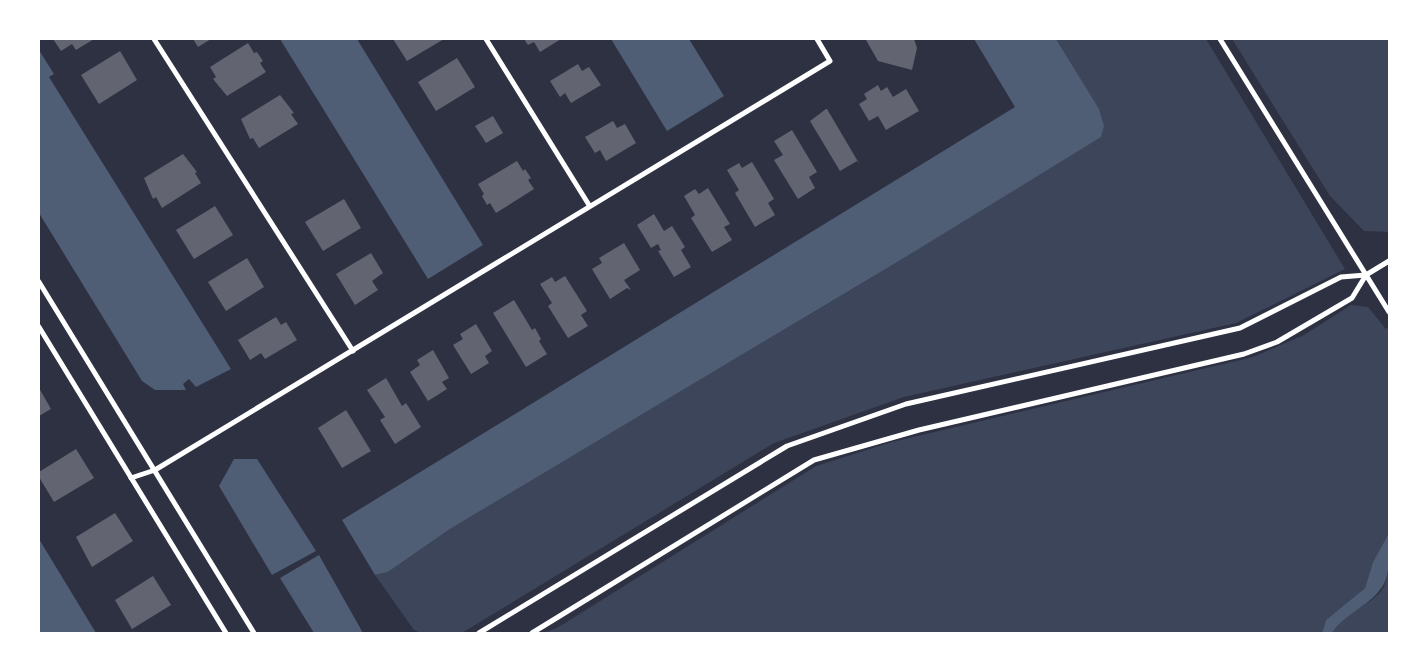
<svg xmlns="http://www.w3.org/2000/svg" width="1428" height="672" font-family="'DejaVu Sans',sans-serif">
  <rect width="100%" height="100%" fill="#2d3142"/>
  <!-- green -->
  <g fill="#3c4559">
    <path d="M1056,39H1206L1345,269L1236,323L904,397L774,443L462,633H421L414,630L375,575L388,572L450,529L894,264L975,212L1098,109Z"/>
    <path d="M1232,39H1389V232L1364,231L1330,196Z"/>
    <path d="M1351,305L1368,307L1386,329L1389,327V533L1373,562L1365,588L1326,620L1322,633H543L557,628L816,466L892,442L1253,357L1304,335Z"/>
    <path d="M1389,568V633H1332C1340,614 1368,607 1381,591C1386,586 1387,575 1389,568Z"/>
  </g>
  <!-- water -->
  <g fill="#4f5d75">
    <path d="M280,39H357L483,245L428,279Z"/>
    <path d="M611,39H689L724,96L667,131Z"/>
    <path d="M974,39H1056L1099,109L1104,126L1101,137L894,264L450,529L388,572L375,575L342,520L1015,107Z"/>
    <path d="M39,50L54,74L49,77L231,369L196,387L189,379L183,384L186,390H155L142,381L39,213Z"/>
    <path d="M234,459H257L316,551L272,575L219,486Z"/>
    <path d="M1389,533C1389,576 1393,586 1354,612C1347,617 1336,625 1332,633H1322L1326,620L1365,588L1373,562Z"/>
    <path d="M39,539L96,633H39Z"/>
    <path d="M319,555L363,633H314L280,578Z"/>
  </g>
  <!-- building -->
  <g fill="#626471">
    <path d="M53,39H94L76,50L72,44L61,51Z"/>
    <path d="M193,39H211L198,47Z"/>
    <path d="M393,39H444L407,61Z"/>
    <path d="M524,39H561L540,52L534,42L528,45Z"/>
    <path d="M868,39H914L917,48L912,70L878,61L866,40Z"/>
    <path d="M248,43L254,53L257,52L263,61L260,63L266,72L227,96L213,79L216,77L210,67Z"/>
    <path d="M120,51L137,80L99,104L81,75Z"/>
    <path d="M457,58L475,87L436,111L418,82Z"/>
    <path d="M578,64L582,71L589,67L601,85L571,103L565,93L560,97L550,81Z"/>
    <path d="M878,85L881,91L887,87L893,97L906,89L919,111L886,130L878,116L869,121L859,104L867,99L864,94Z"/>
    <path d="M280,95L294,113L291,114L298,124L259,148L253,138L250,139L241,119Z"/>
    <path d="M826,109H827L860,165L857,161L840,171L810,121Z"/>
    <path d="M493,116L503,133L486,143L475,126Z"/>
    <path d="M613,121L617,128L625,124L636,143L606,161L600,150L595,153L585,137Z"/>
    <path d="M792,130L817,172L809,177L815,188L798,199L774,160L783,155L774,141Z"/>
    <path d="M183,154L197,172L195,173L201,183L162,208L156,197L153,199L144,178Z"/>
    <path d="M517,161L523,171L525,169L531,178L528,180L534,189L496,213L490,203L487,205L482,196L484,194L478,184Z"/>
    <path d="M752,162L774,199L768,203L775,215L755,227L735,193L739,190L727,170L739,163L742,168Z"/>
    <path d="M708,188L730,224L724,227L732,240L712,252L691,218L695,215L684,196L695,189L699,194Z"/>
    <path d="M344,199L361,228L323,251L305,222Z"/>
    <path d="M215,206L233,235L194,259L176,230Z"/>
    <path d="M654,214L664,231L672,226L685,247L681,250L691,267L674,277L658,251L661,250L658,244L651,248L637,225Z"/>
    <path d="M624,243L640,270L624,280L631,290L627,288L610,299L592,269L602,263L599,258Z"/>
    <path d="M371,253L383,273L372,281L378,290L355,305L336,274Z"/>
    <path d="M247,258L264,287L226,311L208,282Z"/>
    <path d="M565,276L587,311L581,315L588,326L568,338L548,306L552,303L540,284L552,277L555,282Z"/>
    <path d="M514,300L532,330L535,328L541,339L539,341L547,354L526,367L493,313Z"/>
    <path d="M276,317L281,325L286,322L297,340L265,359L261,353L250,360L238,340Z"/>
    <path d="M476,324L492,351L485,356L489,363L471,374L453,345L463,339L460,334Z"/>
    <path d="M433,350L449,378L442,382L447,389L428,401L410,372L420,365L417,360Z"/>
    <path d="M386,378L402,406L406,403L421,427L395,444L380,420L385,417L367,390Z"/>
    <path d="M39,388L51,409L39,416Z"/>
    <path d="M346,410L371,451L342,468L318,428Z"/>
    <path d="M76,449L94,478L54,502L39,477V472Z"/>
    <path d="M115,513L133,541L92,567L76,537Z"/>
    <path d="M153,576L171,605L132,629L115,600Z"/>
  </g>
  <g fill="none" stroke-linecap="round" stroke-linejoin="round">
    <!-- minor -->
    <g stroke="#fff" stroke-width="5">
      <path d="M154,39L353,351"/>
      <path d="M486,39L589,205"/>
      <path d="M1220,39L1389,312"/>
      <path d="M39,282L254,633"/>
      <path d="M39,327L226,633"/>
      <path d="M131,478L155,470C381,335 604,196 830,61L817,39"/>
      <path d="M479,633L787,446L906,404L1240,328L1341,277L1366,275"/>
      <path d="M532,633L814,460L919,430L1244,354L1277,342L1352,298L1366,275L1389,261"/>
    </g>
  </g>
  <!-- border -->
  <rect width="1428" height="672" fill="none" stroke="#ffffff" stroke-width="80"/>
</svg>
